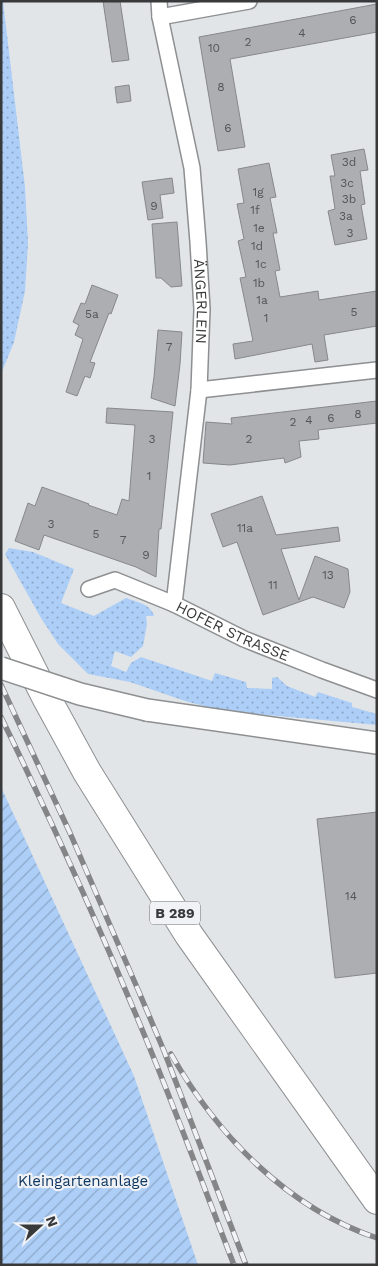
<svg xmlns="http://www.w3.org/2000/svg" width="378" height="1266" font-family="'Work Sans',sans-serif">
  <defs>
    <pattern id="grass-dots" width="8" height="8" patternUnits="userSpaceOnUse" patternTransform="scale(1.25)"><rect width="8" height="8" fill="#accef7"/><path d="M2 2h.1M6 6h.1" fill="none" stroke="#8da8c9" stroke-width="1.8" stroke-linecap="round"/></pattern>
    <pattern id="garden-furrows" width="10" height="10" patternUnits="userSpaceOnUse" patternTransform="scale(1.25)"><rect width="10" height="10" fill="#accef7"/><path d="M-1 1l2-2M0 10L10 0M9 11l2-2" fill="none" stroke="#8da8c9"/></pattern>
  </defs>
  <rect width="100%" height="100%" fill="#e2e5e7"/>
  <!-- grass -->
  <g fill="url(#grass-dots)">
    <path d="M1,1H3L25,187L28,243L25,291L14,342L1,374Z"/>
    <path d="M9,548L33,552L74,569L61,603L94,616L126,598C136,602 151,604 154,616H146L147,624L143,646L131,657L115,651L111,666L126,672L131,663L141,657L212,681L215,673L246,682L247,688L272,689V678L277,677L287,686L315,697L318,692L352,703V707L377,714V725L223,711L185,701L130,682L88,674L58,644L41,618L5,554Z"/>
  </g>
  <!-- garden -->
  <path fill="url(#garden-furrows)" d="M1,787L134,1076L198,1265H1Z"/>
  <!-- building -->
  <g fill="#acaeb1" stroke="#86888a">
    <path d="M103,1H120L129,60L112,62Z"/>
    <path d="M377,4V32L230,59L245,147L218,151L199,37Z"/>
    <path d="M129,85L131,101L117,103L115,87Z"/>
    <path d="M364,149L368,170L360,171L365,204L361,205L367,239L335,245L328,211L335,209L330,176H335L331,155Z"/>
    <path d="M269,163L276,197L270,198L277,233H273L280,270L275,271L280,297L318,291L319,300L377,291V326L324,335L328,360L315,362L312,344L235,359L233,344L253,341L240,278L246,277L238,241L244,239L237,204L244,203L238,169Z"/>
    <path d="M172,178L174,193L160,195L163,218L148,220L142,182Z"/>
    <path d="M177,222L182,286L171,287L161,278H156L152,224Z"/>
    <path d="M92,285L118,295L111,314L109,313L90,362L95,363L90,378L85,376L77,396L66,392L83,339L75,335L79,325L73,322L81,303L85,304Z"/>
    <path d="M158,330L182,332L180,364L175,406L151,398L154,377Z"/>
    <path d="M377,401V423L318,430L319,439L299,441L301,457L285,463L284,458L230,465L203,463L206,422L232,424L231,418Z"/>
    <path d="M107,408L173,412L161,529H159L156,577L136,567L44,535L39,550L15,541L28,503L35,506L42,487L89,504L88,505L117,515L122,499L129,501L135,425L106,423Z"/>
    <path d="M262,496L276,535L338,527L340,541L281,549L299,600L315,556L348,569L350,592L344,608L313,597L263,615L237,542L223,547L211,514Z"/>
    <path d="M377,812V973L335,978L317,819Z"/>
  </g>
  <g fill="none" stroke-linecap="round" stroke-linejoin="round">
    <!-- street casing -->
    <g stroke="#8d8f91" stroke-width="18">
      <g id="street">
        <path id="s1" d="M159,1L160,17L192,168L198,242L202,309L199,390L174,604"/>
        <path d="M160,17L249,1"/>
        <path d="M199,390L377,370"/>
        <path id="s2" d="M89,589L115,580L174,604L244,639L322,670L377,690"/>
      </g>
    </g>
    <!-- secondary casing -->
    <g stroke="#8d8f91" stroke-width="24">
      <path id="secondary" d="M147,710L377,743"/>
    </g>
    <!-- highway casing -->
    <g stroke="#8d8f91" stroke-width="30">
      <path id="highway" d="M1,608L46,697L87,772L189,935L377,1200"/>
    </g>
    <!-- street -->
    <use href="#street" stroke="#fff" stroke-width="15"/>
    <!-- secondary -->
    <use href="#secondary" stroke="#fff" stroke-width="21"/>
    <!-- highway -->
    <use href="#highway" stroke="#fff" stroke-width="28"/>
    <!-- rail casing -->
    <g stroke="#838587" stroke-width="5.5">
      <g id="rail">
        <path d="M1,685L70,833L139,992L164,1051L246,1265"/>
        <path d="M1,717C55,828 106,941 153,1056C181,1125 207,1195 234,1265"/>
        <path d="M171,1054C217,1135 287,1208 377,1238"/>
      </g>
    </g>
    <!-- rail -->
    <use href="#rail" stroke="#f0f2f5" stroke-width="4" stroke-dasharray="11" stroke-linecap="butt"/>
    <!-- secondary-bridge casing -->
    <g stroke="#8d8f91" stroke-width="24" stroke-linecap="butt">
      <path id="secondary-bridge" d="M1,668L80,694L147,710"/>
    </g>
    <!-- secondary-bridge -->
    <use href="#secondary-bridge" stroke="#fff" stroke-width="21"/>
  </g>
  <g text-anchor="middle" stroke-width="4.5" stroke-linejoin="round" paint-order="stroke">
    <!-- number labels -->
    <g font-size="12" fill="#555658">
      <text x="353" y="24">6</text>
      <text x="302" y="37">4</text>
      <text x="248" y="46">2</text>
      <text x="214" y="52">10</text>
      <text x="221" y="91">8</text>
      <text x="228" y="132">6</text>
      <text x="349" y="166">3d</text>
      <text x="347" y="187">3c</text>
      <text x="258" y="196">1g</text>
      <text x="349" y="203">3b</text>
      <text x="154" y="210">9</text>
      <text x="255" y="214">1f</text>
      <text x="346" y="220">3a</text>
      <text x="259" y="232">1e</text>
      <text x="350" y="237">3</text>
      <text x="257" y="250">1d</text>
      <text x="261" y="268">1c</text>
      <text x="259" y="287">1b</text>
      <text x="262" y="304">1a</text>
      <text x="354" y="316">5</text>
      <text x="92" y="318">5a</text>
      <text x="266" y="322">1</text>
      <text x="169" y="351">7</text>
      <text x="358" y="418">8</text>
      <text x="331" y="422">6</text>
      <text x="309" y="424">4</text>
      <text x="293" y="426">2</text>
      <text x="152" y="443">3</text>
      <text x="249" y="443">2</text>
      <text x="149" y="480">1</text>
      <text x="51" y="528">3</text>
      <text x="245" y="532">11a</text>
      <text x="96" y="538">5</text>
      <text x="123" y="544">7</text>
      <text x="146" y="559">9</text>
      <text x="328" y="579">13</text>
      <text x="273" y="589">11</text>
      <text x="351" y="900">14</text>
    </g>
    <!-- shield labels -->
    <rect fill="#f0f2f5" stroke="#6f7072" stroke-width="1" x="150" y="901.5" width="50" height="23" rx="4"/>
    <g font-size="14" font-weight="bold" fill="#38393a">
      <text x="175" y="918">B 289</text>
    </g>
    <!-- street labels -->
    <g font-size="15" fill="#38393a" stroke="#f0f2f5">
      <text dy="5" stroke="none"><textPath href="#s1" startOffset="304">ÄNGERLEIN</textPath></text>
      <text dy="5" stroke="none"><textPath href="#s2" startOffset="156">HOFER STRASSE</textPath></text>
    </g>
    <!-- park labels -->
    <g font-size="15" fill="#0f3863" stroke="#f0f2f5">
      <text x="83" y="1186">Kleingartenanlage</text>
    </g>
  </g>
  <!-- border -->
  <rect width="378" height="1266" fill="none" stroke="#38393a" stroke-width="5"/>
  <!-- north arrow -->
  <g transform="translate(40 1226) rotate(69)" stroke="#f0f2f5" stroke-width="4" paint-order="stroke">
  <path d="M0-4L9 19L0 12L-9 19Z" fill="#38393a"/>
  <text y="-8" font-size="14" font-weight="bold" text-anchor="middle" fill="#38393a">N</text>
  </g>
</svg>
